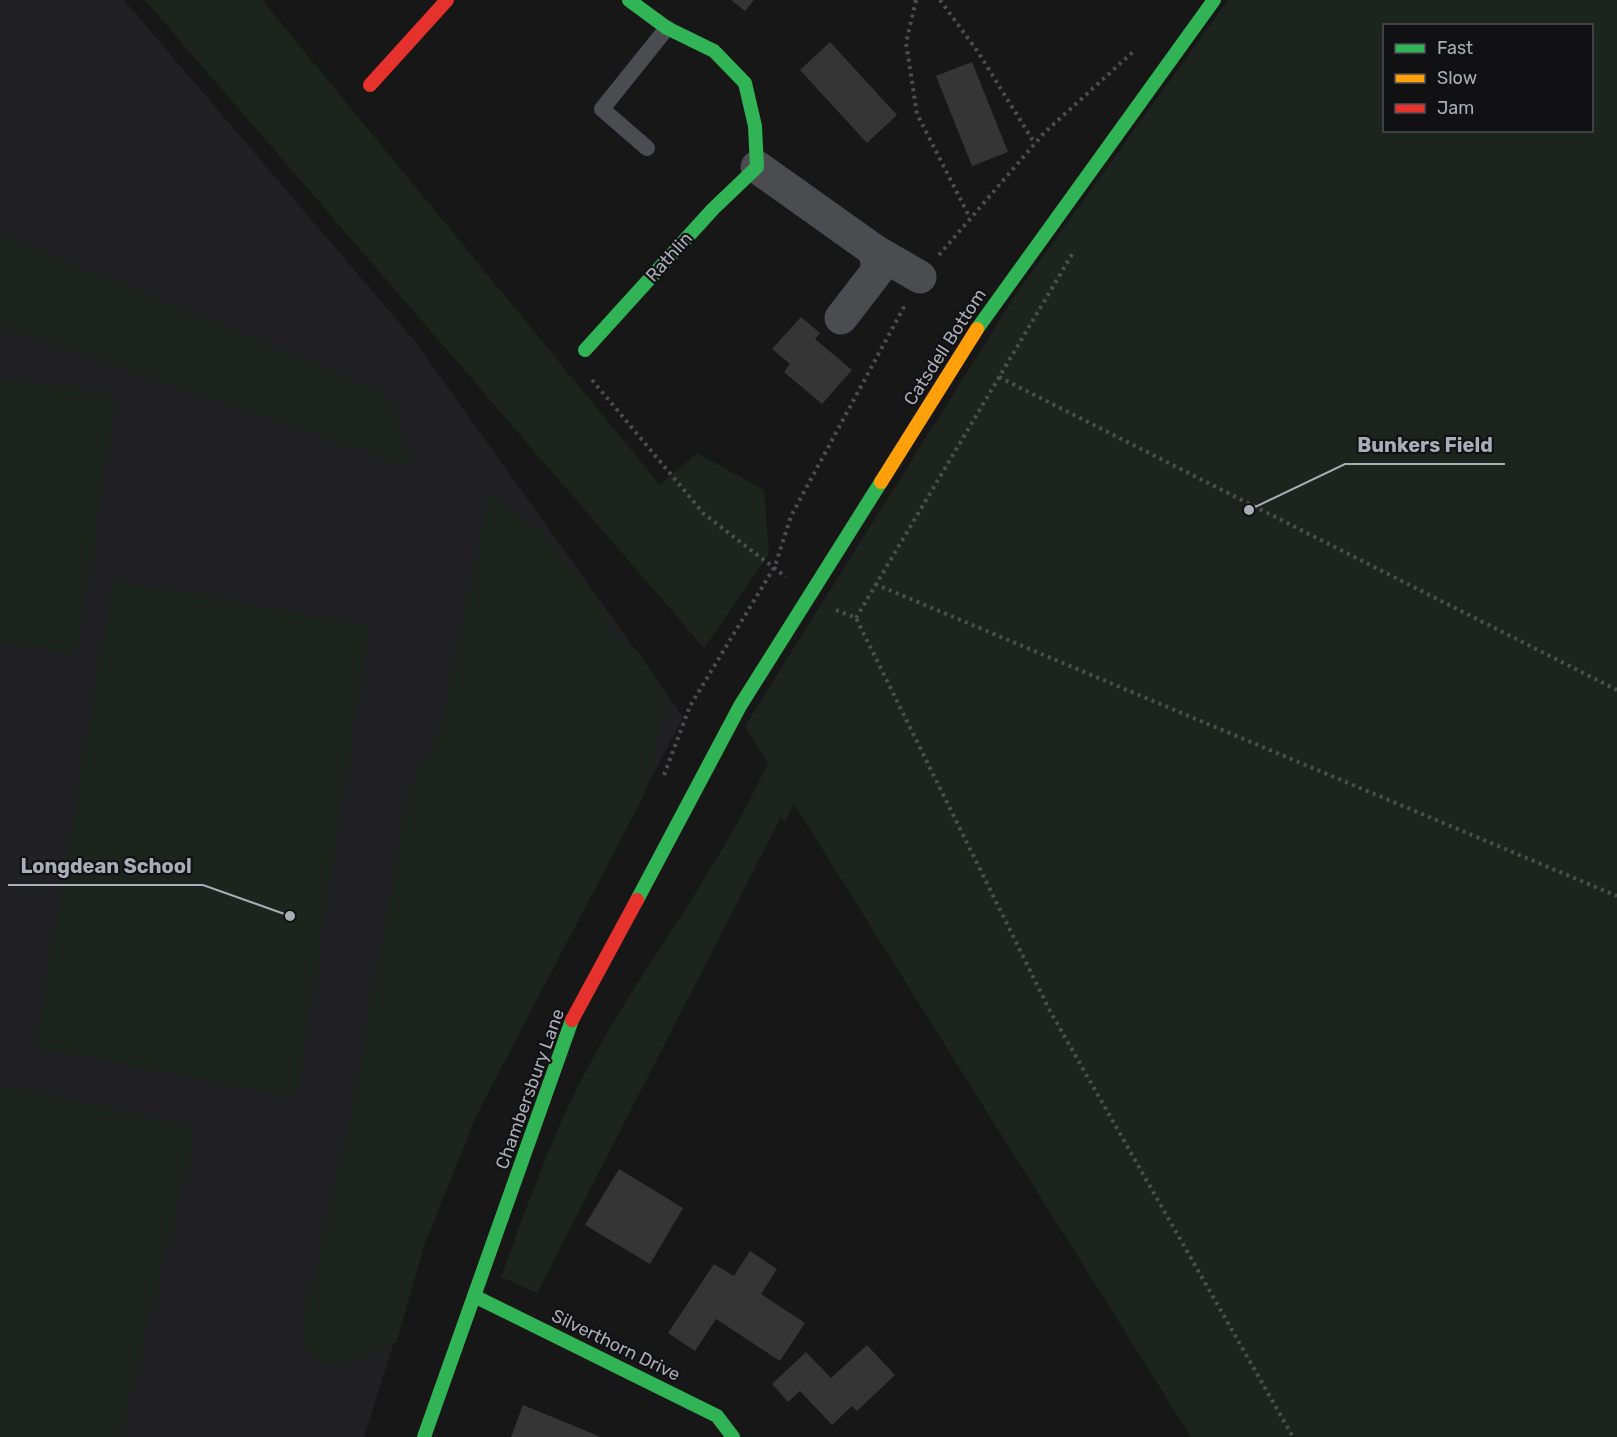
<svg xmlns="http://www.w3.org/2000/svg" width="1617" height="1437" font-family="Rubik,sans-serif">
  <rect width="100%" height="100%" fill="#171717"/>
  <!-- built -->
  <path fill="#212123" d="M0,0H124L414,340L683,717L476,1116L425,1243L364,1437H0Z"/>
  <!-- green -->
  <g fill="#1d241e" fill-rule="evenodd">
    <path d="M145,0H262L660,485L697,453L764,490L769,554L704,648Z"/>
    <path d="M1228,0H1617V1437H1191L794,804L784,822L781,817L537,1293L501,1277C527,1206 552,1134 588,1067C644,964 719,870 768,763L745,726L1016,294ZM1384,26H1592V130H1384Z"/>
    <path d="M0,235L388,395L412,467L0,325Z"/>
    <path d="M0,378L116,395L76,654L0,642Z"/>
    <path d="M490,496L548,537L579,582L595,596L611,635L638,651L667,697L644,795L476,1116L425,1243L396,1343C358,1358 305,1390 303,1322L348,1133L409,792L440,732Z"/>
    <path d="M113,580L369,626L296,1098L35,1047Z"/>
    <path d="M0,1085L196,1128L120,1437H0Z"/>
  </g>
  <!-- building -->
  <g fill="#353536">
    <path d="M731,0H754L745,11Z"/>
    <path d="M830,42L897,115L867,143L800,70Z"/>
    <path d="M972,62L1008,152L972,166L936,76Z"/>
    <path d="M801,317L820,333L815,339L852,370L822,404L784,372L790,364L772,349Z"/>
    <path d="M619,1169L683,1208L650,1264L585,1225Z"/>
    <path d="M750,1251L777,1269L761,1294L805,1323L780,1361L716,1319L695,1351L668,1333L714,1264L734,1276Z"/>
    <path d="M867,1345L895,1375L857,1411L852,1406L832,1425L800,1391L788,1402L772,1384L806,1352L831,1378Z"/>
    <path d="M523,1405L601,1437H511Z"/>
  </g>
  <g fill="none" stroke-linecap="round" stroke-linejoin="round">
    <!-- path -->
    <g stroke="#4d4e52" stroke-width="4" stroke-dasharray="3 4.5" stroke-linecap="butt">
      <path d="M916,0L906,43L917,114L970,218"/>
      <path d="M940,0L978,52L1035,144"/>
      <path d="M939,255L1044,133L1135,50"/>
      <path d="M999,377L1617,690"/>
      <path d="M592,380L704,514L786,577"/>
      <path d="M875,584L1617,896"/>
      <path d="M836,610L856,618L1050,1011L1293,1437"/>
      <path d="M856,618L1074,251"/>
      <path d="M664,775L690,706L775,566L791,516L905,305"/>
    </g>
    <!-- lane -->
    <path stroke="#4b4c50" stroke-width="16" d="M647,148L602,109L667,28"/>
    <!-- street -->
    <g stroke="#4b4c50" stroke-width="33">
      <path d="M757,167L875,251L878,270L841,318"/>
      <path d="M875,251L920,277"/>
    </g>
    <!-- fast -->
    <g stroke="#30b455" stroke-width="14">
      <path d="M977,329L1214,0"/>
      <path d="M585,350L713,209L757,167L755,126L745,83L714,51L667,28L629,0"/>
      <path d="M637,900L740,706L881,482"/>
      <path d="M476,1297L717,1416L733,1437"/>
      <path d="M424,1437L572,1020"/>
    </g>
    <!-- slow -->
    <path stroke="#ff9f0a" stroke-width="14" d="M881,482L977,329"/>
    <!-- jam -->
    <g stroke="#e5322d" stroke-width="14">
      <path d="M370,85L447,0"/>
      <path d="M572,1020L637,900"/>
    </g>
  </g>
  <g text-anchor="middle" stroke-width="4.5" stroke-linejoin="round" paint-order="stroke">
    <!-- street labels -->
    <g font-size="18" fill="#a8adb8" stroke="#111113">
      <text transform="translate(669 257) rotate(-48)" y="6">Rathlin</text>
      <text transform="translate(945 347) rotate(-57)" y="6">Catsdell Bottom</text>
      <text transform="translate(530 1089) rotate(-70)" y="6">Chambersbury Lane</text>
      <text transform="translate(616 1345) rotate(26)" y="6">Silverthorn Drive</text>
    </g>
  </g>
  <!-- callouts -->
  <path fill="none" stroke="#a8adb8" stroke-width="2" d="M1249 510L1345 464H1505M290 916L203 885H8"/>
  <g fill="#a8adb8" stroke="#111113" stroke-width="2">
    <circle cx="1249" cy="510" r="6"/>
    <circle cx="290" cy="916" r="6"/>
  </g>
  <g font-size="20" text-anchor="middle" font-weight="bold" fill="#a8adb8" stroke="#111113" stroke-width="4.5" stroke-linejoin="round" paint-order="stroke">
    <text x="1425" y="452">Bunkers Field</text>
    <text x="106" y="873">Longdean School</text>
  </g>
  <!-- legend -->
  <rect x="1383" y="24" width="210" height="108" fill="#111113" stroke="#4d4f55" stroke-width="1.5"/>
  <rect x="1395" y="44" width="30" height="9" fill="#30b455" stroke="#4d4f55" stroke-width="1.5"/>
  <text x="1437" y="54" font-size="18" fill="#a8adb8">Fast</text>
  <rect x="1395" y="74" width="30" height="9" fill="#ff9f0a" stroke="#4d4f55" stroke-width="1.5"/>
  <text x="1437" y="84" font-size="18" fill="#a8adb8">Slow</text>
  <rect x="1395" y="104" width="30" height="9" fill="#e5322d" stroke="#4d4f55" stroke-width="1.5"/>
  <text x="1437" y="114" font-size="18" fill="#a8adb8">Jam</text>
</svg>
